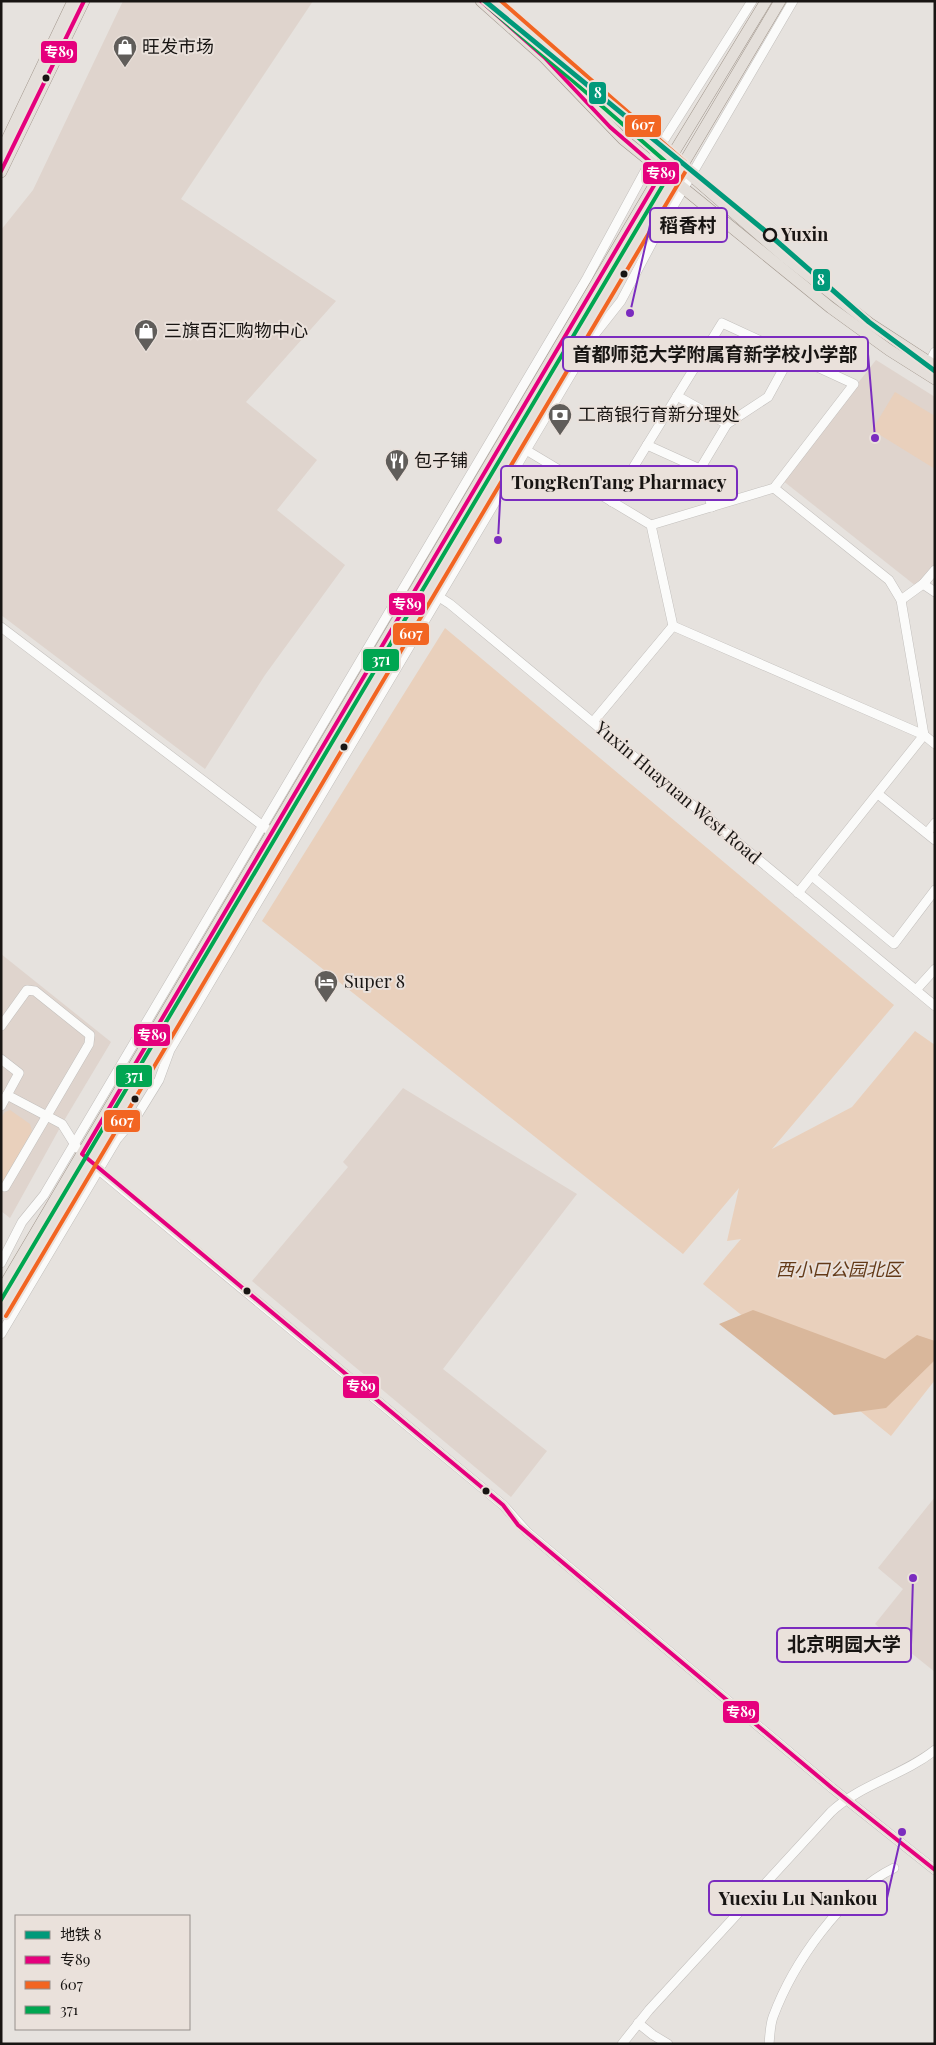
<svg xmlns="http://www.w3.org/2000/svg" width="936" height="2045" font-family="'Playfair Display','Noto Sans SC',serif">
  <rect width="100%" height="100%" fill="#e6e2de"/>
  <!-- built -->
  <g fill="#dfd4cd">
    <path d="M123,1H313L181,199L336,301L246,402L317,460L277,510L345,565L265,675L205,769L1,615V230L33,190Z"/>
    <path d="M876,360L935,397V565L916,586L782,480Z"/>
    <path d="M1,954L111,1042L62,1124L10,1218L1,1211Z"/>
    <path d="M403,1088L577,1194L443,1369L547,1451L511,1497L252,1281L348,1167L343,1162Z"/>
    <path d="M935,1497V1672L875,1624L903,1589L878,1568Z"/>
  </g>
  <!-- green -->
  <g fill="#e9d0bc">
    <path d="M895,392L935,416V469L872,430Z"/>
    <path d="M445,628L894,1005L772,1149L852,1107L915,1031L935,1045V1380L891,1436L703,1284L741,1239L727,1241L739,1188L683,1254L262,921Z"/>
    <path d="M10,1110L30,1124L32,1131L1,1185V1118L5,1112Z"/>
  </g>
  <!-- forest -->
  <path fill="#d9b79b" d="M753,1310L885,1359L917,1335L935,1341V1360L886,1408L834,1415L719,1324Z"/>
  <g fill="none" stroke-linecap="round" stroke-linejoin="round">
    <!-- minor casing -->
    <g stroke="#c2bfbc" stroke-width="10">
      <g id="minor">
        <path d="M929,363L935,352"/>
        <path d="M727,424L768,397L791,355"/>
        <path d="M647,445L700,469L727,424L677,396"/>
        <path d="M521,447L651,525L673,626L924,735L798,893"/>
        <path d="M700,469L712,507"/>
        <path d="M612,502L722,323L854,384L774,488"/>
        <path d="M651,525L774,488L889,580L901,600L924,735L935,744"/>
        <path d="M419,584L450,604L935,1006"/>
        <path d="M923,584L935,570"/>
        <path d="M901,600L923,584L935,592"/>
        <path d="M1,627L267,829"/>
        <path d="M593,722L673,626"/>
        <path d="M878,794L935,840"/>
        <path d="M927,833L935,823"/>
        <path d="M812,876L894,944L935,890"/>
        <path d="M916,990L935,969"/>
        <path d="M1,1026L27,990L35,991L90,1035L89,1044L5,1187"/>
        <path d="M1,1059L19,1073L1,1106"/>
        <path d="M7,1095L62,1124L77,1148"/>
        <path d="M94,1166L503,1505L527,1532L832,1788L935,1870"/>
        <path d="M1,1263L22,1222L44,1195L587,278L650,162L752,1"/>
        <path d="M1,1334L117,1139L138,1114L159,1080L170,1050L595,334L621,301L654,239L793,1"/>
        <path d="M638,2023L653,2035L668,2044"/>
        <path d="M622,2044L649,2010L831,1812C859,1785 904,1775 935,1750"/>
        <path d="M769,2044C770,2035 770,2025 773,2017C793,1963 841,1894 894,1868"/>
      </g>
    </g>
    <!-- major casing -->
    <g stroke="#9f948a" stroke-width="12">
      <g id="major">
        <path d="M481,1L544,57L623,139L831,308L889,350L935,379"/>
        <path d="M549,52L786,258L869,323L935,366"/>
        <path d="M1,152L73,1"/>
        <path d="M1,172L84,1"/>
        <path d="M1,1291L662,172L766,1"/>
        <path d="M1,1313L780,1"/>
      </g>
    </g>
    <!-- minor -->
    <use href="#minor" stroke="#fbfbfa" stroke-width="9"/>
    <!-- major -->
    <use href="#major" stroke="#e4dfda" stroke-width="11"/>
    <!-- bus-1 casing -->
    <g stroke="#eae1db" stroke-width="8">
      <g id="bus-1">
        <path d="M481,1L544,57L610,127L662,172L82,1154L503,1505L518,1525L832,1788L935,1870"/>
        <path d="M1,171L84,1"/>
      </g>
    </g>
    <!-- bus-2 casing -->
    <g stroke="#eae1db" stroke-width="8">
      <path id="bus-2" d="M6,1316L687,169L685,162L501,1"/>
    </g>
    <!-- bus-3 casing -->
    <g stroke="#eae1db" stroke-width="8">
      <path id="bus-3" d="M1,1300L673,168L487,6"/>
    </g>
    <!-- bus-1 -->
    <use href="#bus-1" stroke="#e5007d" stroke-width="4"/>
    <!-- bus-2 -->
    <use href="#bus-2" stroke="#f26522" stroke-width="4"/>
    <!-- bus-3 -->
    <use href="#bus-3" stroke="#00a651" stroke-width="4"/>
    <!-- metro-1 casing -->
    <g stroke="#eae1db" stroke-width="9">
      <path id="metro-1" d="M485,1L764,230L869,322L935,371"/>
    </g>
    <!-- metro-1 -->
    <use href="#metro-1" stroke="#00997a" stroke-width="5"/>
  </g>
  <!-- icons -->
  <defs>
    <g id="shop-pin" transform="scale(1.25)"><path d="M0 17L-7.5 6A9.5 9.5 0 1 1 7.5 6Z" fill="#605d5a" stroke="#eae1db"/><path d="M-5-2.5h2.3a2.7 3.5 0 0 1 5.4 0H5L5.5 6h-11ZM-1.5-2.5h3a1.5 2.3 0 0 0-3 0Z" fill="#fff"/></g>
    <g id="bank-pin" transform="scale(1.25)"><path d="M0 17L-7.5 6A9.5 9.5 0 1 1 7.5 6Z" fill="#605d5a" stroke="#eae1db"/><path d="M-6-4H6V4H-6ZM0-2.3a2.3 2.3 0 1 0 0 4.6a2.3 2.3 0 1 0 0-4.6Z" fill="#fff"/></g>
    <g id="restaurant-pin" transform="scale(1.25)"><path d="M0 17L-7.5 6A9.5 9.5 0 1 1 7.5 6Z" fill="#605d5a" stroke="#eae1db"/><path d="M-5-6h1v4h1v-4h1v4h1v-4h1v5L-1.5 .5V6h-2V.5L-5-1ZM5-6V6H3V1.5H1.5Q1.5-4 5-6Z" fill="#fff"/></g>
    <g id="hotel-pin" transform="scale(1.25)"><path d="M0 17L-7.5 6A9.5 9.5 0 1 1 7.5 6Z" fill="#605d5a" stroke="#eae1db"/><path d="M-6-4.5h1.5V1H6V5H4.5V3h-9V5H-6ZM-4 0a1.8 1.8 0 1 1 3.6 0ZM.5 0V-2.5h3Q6-2.5 6 0Z" fill="#fff"/></g>
  </defs>
  <g fill-rule="evenodd">
    <use href="#shop-pin" x="125" y="47"/>
    <use href="#shop-pin" x="146" y="331"/>
    <use href="#bank-pin" x="560" y="415"/>
    <use href="#restaurant-pin" x="397" y="461"/>
    <use href="#hotel-pin" x="326" y="982"/>
  </g>
  <!-- markers -->
  <g fill="#181513" stroke="#eae1db" stroke-width="2">
    <circle cx="46" cy="78" r="4.5"/>
    <circle cx="624" cy="274" r="4.5"/>
    <circle cx="344" cy="747" r="4.5"/>
    <circle cx="135" cy="1099" r="4.5"/>
    <circle cx="247" cy="1291" r="4.5"/>
    <circle cx="486" cy="1491" r="4.5"/>
  </g>
  <circle fill="#eae1db" stroke="#181513" stroke-width="2.5" cx="770" cy="235" r="6"/>
  <g text-anchor="middle" stroke-width="4" stroke-linejoin="round" paint-order="stroke">
    <!-- poi labels -->
    <g font-size="18" fill="#181513" stroke="#eae1db" text-anchor="start">
      <text x="142" y="53">旺发市场</text>
      <text x="164" y="337">三旗百汇购物中心</text>
      <text x="578" y="421">工商银行育新分理处</text>
      <text x="414" y="467">包子铺</text>
      <text x="344" y="988">Super 8</text>
    </g>
    <!-- stop labels -->
    <g font-size="18" font-weight="bold" fill="#181513" stroke="#eae1db" text-anchor="start">
      <text x="781" y="241">Yuxin</text>
    </g>
    <!-- street labels -->
    <g font-size="18" fill="#181513" stroke="#eae1db">
      <text transform="translate(678 793) rotate(40)" y="6">Yuxin Huayuan West Road</text>
    </g>
    <!-- park labels -->
    <g font-size="18" font-style="italic" fill="#633a18" stroke="#eae1db">
      <text x="839" y="1276">西小口公园北区</text>
    </g>
  </g>
  <!-- callouts -->
  <path fill="none" stroke="#7b2cbf" stroke-width="2" d="M630 313L650 225M875 438L868 354M498 540L501 483M913 1578L911 1645M902 1832L887 1898"/>
  <g fill="#7b2cbf" stroke="#eae1db" stroke-width="2">
    <circle cx="630" cy="313" r="5"/>
    <circle cx="875" cy="438" r="5"/>
    <circle cx="498" cy="540" r="5"/>
    <circle cx="913" cy="1578" r="5"/>
    <circle cx="902" cy="1832" r="5"/>
  </g>
  <g fill="#eae1db" stroke="#7b2cbf" stroke-width="2">
    <rect x="650" y="208" width="77" height="34" rx="5"/>
    <rect x="563" y="337" width="305" height="34" rx="5"/>
    <rect x="501" y="466" width="236" height="34" rx="5"/>
    <rect x="777" y="1628" width="134" height="34" rx="5"/>
    <rect x="709" y="1881" width="178" height="34" rx="5"/>
  </g>
  <g font-size="19" text-anchor="middle" font-weight="bold" fill="#181513">
    <text x="688" y="232">稻香村</text>
    <text x="715" y="361">首都师范大学附属育新学校小学部</text>
    <text x="619" y="489">TongRenTang Pharmacy</text>
    <text x="844" y="1651">北京明园大学</text>
    <text x="798" y="1905">Yuexiu Lu Nankou</text>
  </g>
  <g stroke="#eae1db" stroke-width="2">
    <rect x="40" y="40" width="38" height="24" rx="5" fill="#e5007d"/>
    <rect x="588" y="81" width="19" height="24" rx="5" fill="#00997a"/>
    <rect x="624" y="114" width="38" height="24" rx="5" fill="#f26522"/>
    <rect x="642" y="161" width="38" height="24" rx="5" fill="#e5007d"/>
    <rect x="812" y="268" width="19" height="24" rx="5" fill="#00997a"/>
    <rect x="388" y="592" width="38" height="24" rx="5" fill="#e5007d"/>
    <rect x="392" y="622" width="38" height="24" rx="5" fill="#f26522"/>
    <rect x="362" y="648" width="38" height="24" rx="5" fill="#00a651"/>
    <rect x="133" y="1023" width="38" height="24" rx="5" fill="#e5007d"/>
    <rect x="115" y="1064" width="38" height="24" rx="5" fill="#00a651"/>
    <rect x="103" y="1109" width="38" height="24" rx="5" fill="#f26522"/>
    <rect x="342" y="1375" width="38" height="24" rx="5" fill="#e5007d"/>
    <rect x="722" y="1700" width="38" height="24" rx="5" fill="#e5007d"/>
  </g>
  <g font-size="14" text-anchor="middle" font-weight="bold" fill="#fff">
    <text x="59" y="57">专89</text>
    <text x="598" y="98">8</text>
    <text x="643" y="130">607</text>
    <text x="661" y="178">专89</text>
    <text x="821" y="285">8</text>
    <text x="407" y="609">专89</text>
    <text x="411" y="639">607</text>
    <text x="381" y="665">371</text>
    <text x="152" y="1040">专89</text>
    <text x="134" y="1081">371</text>
    <text x="122" y="1126">607</text>
    <text x="361" y="1391">专89</text>
    <text x="741" y="1717">专89</text>
  </g>
  <!-- border -->
  <rect width="936" height="2045" fill="none" stroke="#181513" stroke-width="5"/>
  <!-- legend -->
  <rect x="15" y="1915" width="175" height="115" fill="#eae1db" stroke="#968f8b"/>
  <rect x="25" y="1931" width="25" height="8" fill="#00997a" stroke="#968f8b"/>
  <text x="60" y="1940" font-size="15" fill="#181513">地铁 8</text>
  <rect x="25" y="1956" width="25" height="8" fill="#e5007d" stroke="#968f8b"/>
  <text x="60" y="1965" font-size="15" fill="#181513">专89</text>
  <rect x="25" y="1981" width="25" height="8" fill="#f26522" stroke="#968f8b"/>
  <text x="60" y="1990" font-size="15" fill="#181513">607</text>
  <rect x="25" y="2006" width="25" height="8" fill="#00a651" stroke="#968f8b"/>
  <text x="60" y="2015" font-size="15" fill="#181513">371</text>
</svg>
